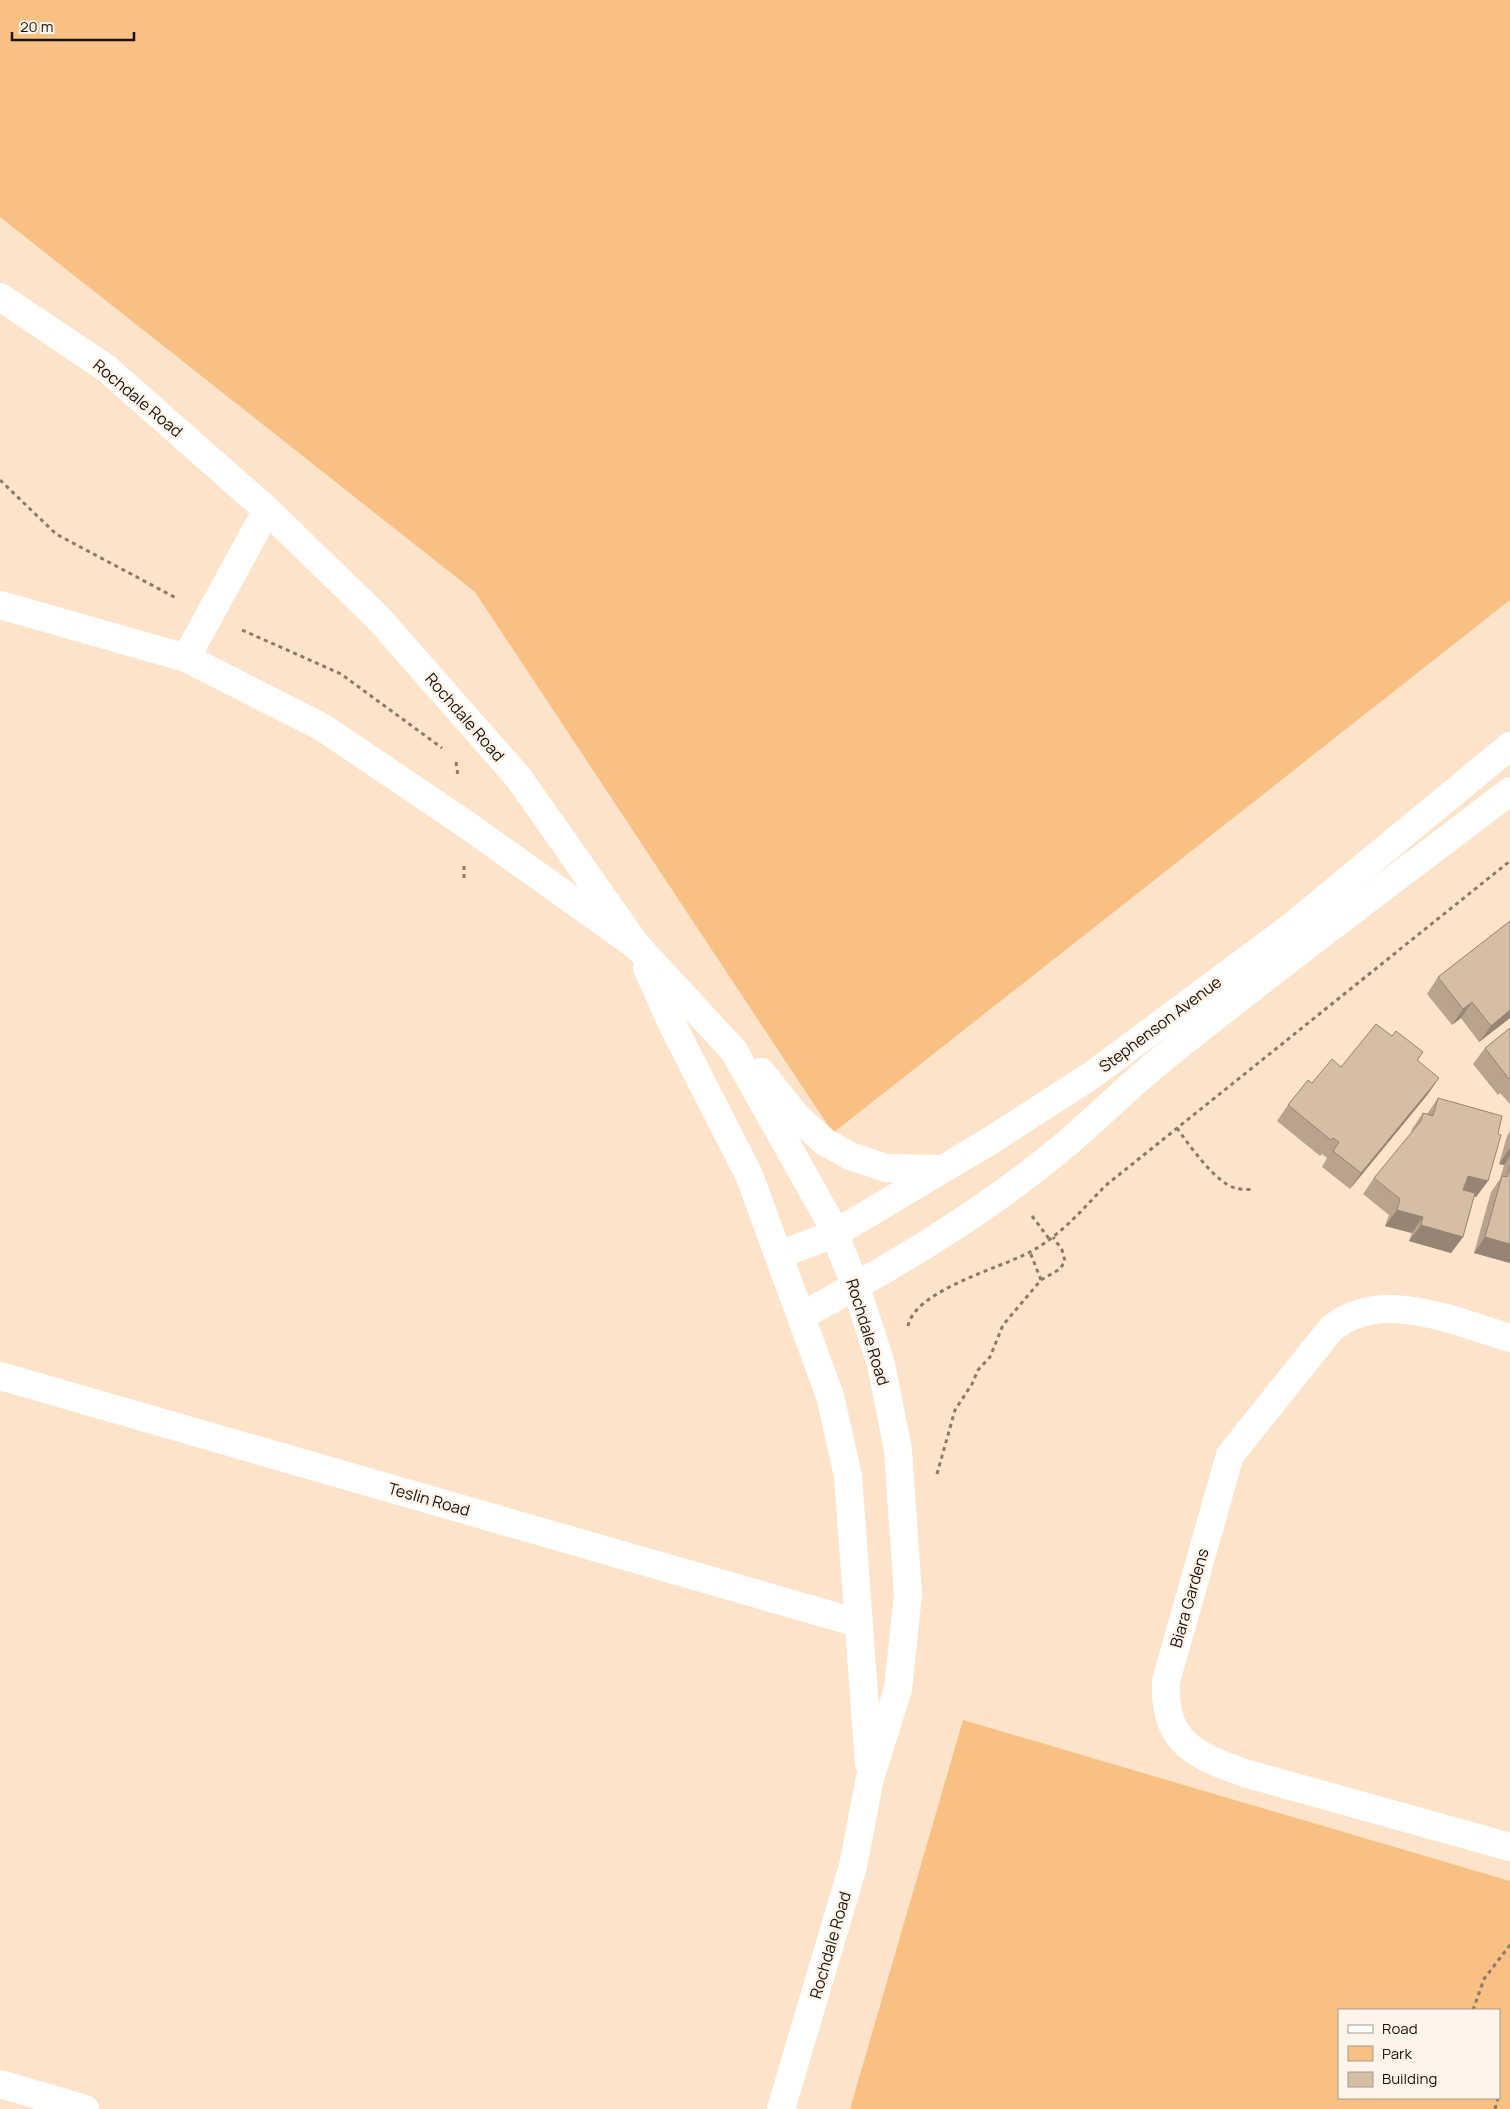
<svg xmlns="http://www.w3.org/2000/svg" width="1510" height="2109" font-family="Manrope,sans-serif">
  <rect width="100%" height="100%" fill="#fce3ca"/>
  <!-- green -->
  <g fill="#f8c083" fill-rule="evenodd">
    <path d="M0,0H1510V600L833,1133L475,592L0,217Z"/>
    <path d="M963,1720L1510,1881V2109H850ZM1499,2010V2098H1339V2010Z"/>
  </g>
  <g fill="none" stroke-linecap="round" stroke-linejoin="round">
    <!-- path -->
    <g stroke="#8a7a69" stroke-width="3" stroke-dasharray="4 4" stroke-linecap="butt">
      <path d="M0,480L56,534L178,599"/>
      <path d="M242,630L341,674L442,748"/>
      <path d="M456,762L458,776"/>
      <path d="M464,878V866"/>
      <path d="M1177,1128C1188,1144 1216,1183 1235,1188C1241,1190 1248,1189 1254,1190"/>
      <path d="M1032,1216L1050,1240"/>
      <path d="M1041,1280L1060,1269L1065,1261L1062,1250L1053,1237"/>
      <path d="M908,1326C915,1290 1001,1268 1030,1252C1060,1236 1082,1210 1105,1186L1510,861"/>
      <path d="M937,1474L955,1410L972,1384L978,1370L990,1357L1003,1325L1041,1280L1030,1252"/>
      <path d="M1473,2010L1484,1979L1510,1945"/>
      <path d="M1495,2109L1498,2098"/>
    </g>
    <!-- street -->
    <g stroke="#fff" stroke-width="28">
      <path d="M0,605L186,658L322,727L467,825L634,944"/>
      <path d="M186,658L267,510"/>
      <path d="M1510,1338C1456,1322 1380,1287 1331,1329L1230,1455L1166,1681C1163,1743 1195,1756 1248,1774L1510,1847"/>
      <path d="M0,1376L858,1623"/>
      <path d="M0,2084L85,2109"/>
    </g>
    <!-- secondary -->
    <g stroke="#fff" stroke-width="28">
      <path d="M0,297L106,368L267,510L379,619L518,777L637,946L734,1051L828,1218L856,1287L881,1364L898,1450L908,1595L898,1689L870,1778L853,1866L781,2109"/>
      <path d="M647,968L674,1028L749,1175L830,1396L848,1476L869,1764"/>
      <path d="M761,1072L798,1118L825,1142L850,1156L886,1168L941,1169"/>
      <path d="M779,1255L834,1234L990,1141L1092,1075L1291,927L1510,746"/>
      <path d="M801,1316C891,1268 980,1215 1059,1150C1094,1121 1126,1088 1162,1059C1276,967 1394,880 1510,791"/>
    </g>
  </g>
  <!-- wall -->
  <g fill="#b8a38e">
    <path d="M1510,921V1018L1479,1042L1461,1018L1452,1025L1427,994L1438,977Z"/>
    <path d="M1510,1028V1104L1500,1093L1498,1095L1473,1064L1485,1048Z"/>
    <path d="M1392,1036L1423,1052L1418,1060L1428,1094L1350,1189L1322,1167L1327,1158L1322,1154L1320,1156L1277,1121L1288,1105L1312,1083Z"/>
    <path d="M1438,1098L1498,1134L1488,1181L1476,1197L1474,1196L1463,1237L1451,1253L1409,1241L1412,1233L1385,1226L1389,1215L1363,1194L1374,1178L1411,1134L1412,1129L1423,1113L1427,1114Z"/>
    <path d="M1510,1131V1263L1474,1253L1491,1192L1500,1179L1504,1165L1499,1164L1507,1136Z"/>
  </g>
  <!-- shaded-wall -->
  <g fill="#968574">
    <path d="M1472,1002L1461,1018L1452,1025L1463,1009Z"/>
    <path d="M1510,1010V1018L1479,1042L1491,1026Z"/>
    <path d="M1439,1078L1428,1094L1350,1189L1361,1173Z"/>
    <path d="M1510,1148V1156L1504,1165L1499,1164Z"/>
    <path d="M1468,1176L1488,1181L1476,1197L1456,1192Z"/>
    <path d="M1397,1210L1423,1217L1412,1233L1385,1226Z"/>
    <path d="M1421,1225L1463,1237L1451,1253L1409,1241Z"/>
    <path d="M1485,1237L1510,1244V1263L1474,1253Z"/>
  </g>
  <!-- building -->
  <g fill="#d6bea5" stroke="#968574">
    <path d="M1510,921V1010L1491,1026L1472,1002L1463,1009L1438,977Z"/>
    <path d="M1376,1024L1392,1036L1396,1031L1423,1052L1417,1060L1439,1078L1361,1173L1333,1151L1339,1142L1333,1138L1331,1140L1288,1105L1308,1080L1312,1083L1332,1059L1341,1067Z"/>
    <path d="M1510,1028V1078L1509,1079L1485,1048Z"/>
    <path d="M1438,1098L1502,1116L1498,1134L1501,1135L1488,1181L1468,1176L1463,1190L1475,1193L1463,1237L1421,1225L1423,1217L1397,1210L1400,1199L1374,1178L1421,1121L1423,1113L1433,1116Z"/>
    <path d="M1510,1166V1244L1485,1237L1502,1176L1507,1177Z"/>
  </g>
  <g text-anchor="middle" stroke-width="5" stroke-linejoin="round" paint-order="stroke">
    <!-- street labels -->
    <g font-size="16" fill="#1b130a" stroke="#fef4e9">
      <text transform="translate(138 398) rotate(40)" y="6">Rochdale Road</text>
      <text transform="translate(465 717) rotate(49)" y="6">Rochdale Road</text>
      <text transform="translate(1160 1024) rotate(-37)" y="6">Stephenson Avenue</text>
      <text transform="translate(868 1332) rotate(73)" y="6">Rochdale Road</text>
      <text transform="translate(429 1499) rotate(16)" y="6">Teslin Road</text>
      <text transform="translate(1189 1598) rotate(-74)" y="6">Biara Gardens</text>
      <text transform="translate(830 1945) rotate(-74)" y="6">Rochdale Road</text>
    </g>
  </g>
  <!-- legend -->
  <rect x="1338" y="2009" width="162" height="90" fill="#fef4e9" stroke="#a39a90"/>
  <rect x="1348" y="2025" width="25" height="8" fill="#ffffff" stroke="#a39a90"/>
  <text x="1382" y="2034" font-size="15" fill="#1b130a">Road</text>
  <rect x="1348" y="2046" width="25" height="15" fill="#f8c083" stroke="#a39a90"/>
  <text x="1382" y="2059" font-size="15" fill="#1b130a">Park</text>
  <rect x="1348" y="2072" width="25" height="15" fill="#d6bea5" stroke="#a39a90"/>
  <text x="1382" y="2084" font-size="15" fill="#1b130a">Building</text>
  <!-- scale -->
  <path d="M12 32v8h122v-8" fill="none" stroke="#1b130a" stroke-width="2.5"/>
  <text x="20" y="32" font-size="15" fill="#1b130a" stroke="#fef4e9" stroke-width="4" paint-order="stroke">20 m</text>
</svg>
